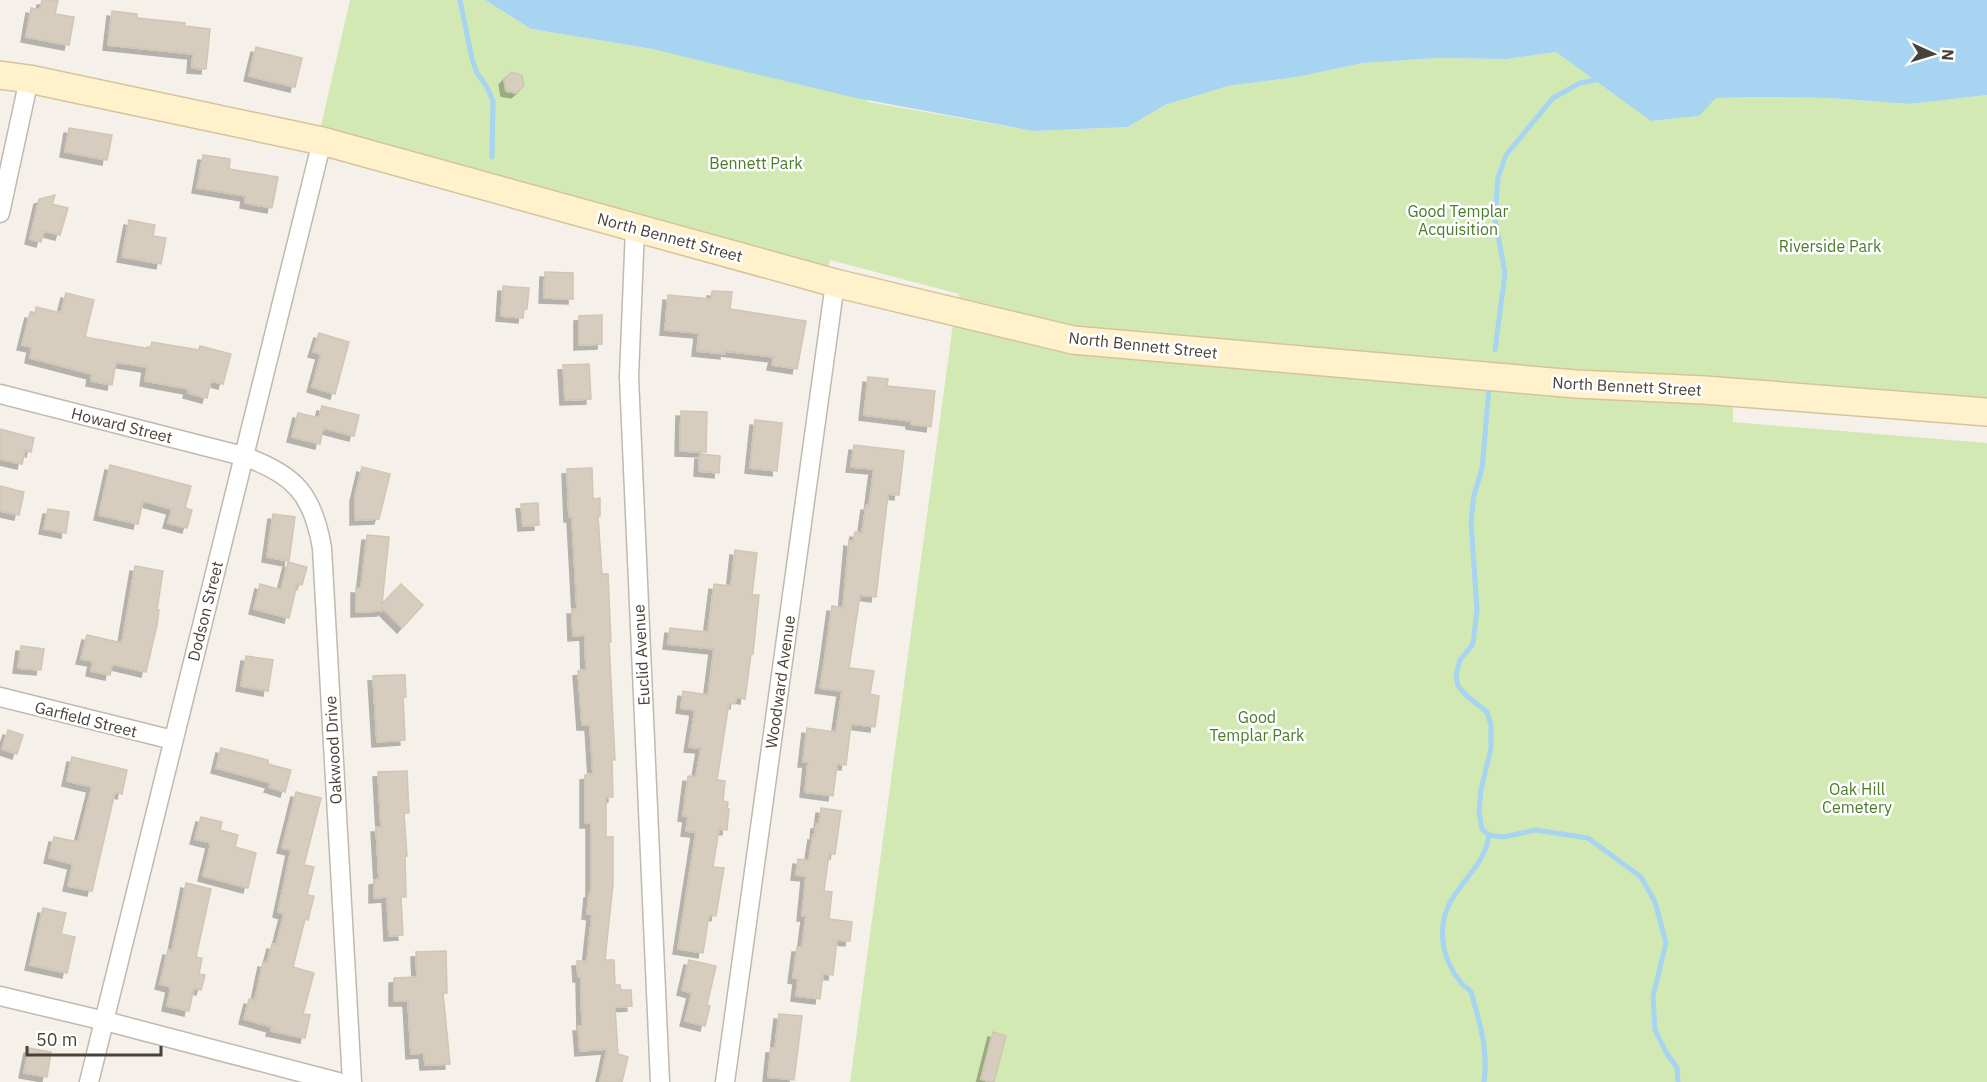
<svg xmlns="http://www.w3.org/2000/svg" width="1987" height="1082" font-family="'IBM Plex Sans',sans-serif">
  <defs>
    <filter id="shadow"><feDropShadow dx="-5" dy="5" stdDeviation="0" flood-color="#0004"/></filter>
  </defs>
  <rect width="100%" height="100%" fill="#f5f1ea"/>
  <!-- green -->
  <path fill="#d2e9b3" d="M350,0H485L531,29L652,49L863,98L869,102L1034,131L1128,127L1165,105L1228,86L1297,77L1363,63L1438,58L1506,59L1556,52L1652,121L1698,116L1716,98L1758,97L1829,98L1910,104L1987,95V406L1733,403V422L1987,443V1082H850L953,324L959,294L830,260L827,273L320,130Z"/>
  <!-- water -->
  <path fill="#a7d4f1" d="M485,0H1987V95L1910,104L1829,98L1758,97L1716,98L1699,116L1651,121L1556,52L1506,59L1438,58L1363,63L1297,77L1228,86L1165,105L1128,127L1034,131L856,98L652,49L531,29Z"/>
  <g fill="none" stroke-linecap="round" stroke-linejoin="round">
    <!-- stream -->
    <g stroke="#a7d4f1" stroke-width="5">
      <path d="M460,0L472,59L477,73L487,87L493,101L492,157"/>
      <path d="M1495,350L1505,273L1495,219L1498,178L1506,155L1553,98L1580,83L1595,80L1596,74"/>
      <path d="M1489,388L1482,469L1474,495L1471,521L1477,610L1473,644L1460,660L1456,675L1458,686L1467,696L1487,712L1491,725V748L1481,790L1479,812L1482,829L1489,835L1503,837L1536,830L1588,838L1641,877L1655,902L1666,943L1653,996L1655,1030L1666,1052L1677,1068L1678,1082"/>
      <path d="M1484,1082C1488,1055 1482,1031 1475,1006C1473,1002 1473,996 1471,992C1469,989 1464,986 1461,983C1452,972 1444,956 1443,941C1437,891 1484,876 1489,835"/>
    </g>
  </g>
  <!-- building -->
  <g fill="#d7cdbf" stroke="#d2c5b2" stroke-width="1.5" filter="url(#shadow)">
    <path d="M42,0H58L55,14L74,17L69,45L26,37L31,8L40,10Z"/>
    <path d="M112,11L137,14V18L185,23L184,26L210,29L206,69L192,68L193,54L108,45Z"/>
    <path d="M256,47L302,58L295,87L249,76Z"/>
    <path d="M511,72L522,75L524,86L516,93L506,91L504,80Z"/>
    <path d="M69,128L112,135L107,160L65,152Z"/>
    <path d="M203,155L230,159L229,169L278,177L272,208L245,203L246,196L197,188Z"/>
    <path d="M55,195L52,204L68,208L60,235L44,231L41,242L30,239L39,199Z"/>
    <path d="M129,220L155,225L153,236L166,238L161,264L122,257Z"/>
    <path d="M545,272L573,273V299L544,298Z"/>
    <path d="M503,286L529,288L527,309H524L523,318L501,316Z"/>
    <path d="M712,291L732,292L730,309L806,321L797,369L772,365L774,357L725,351V354L697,351L699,333L665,330L668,295L711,299Z"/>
    <path d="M66,293L94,300L85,337L150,349L152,342L199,350L200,346L231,354L223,384L211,381L207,398L188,393L189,389L145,381L147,367L116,362L112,385L91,381L92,374L30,358L32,347L22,345L30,313L35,314L36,307L61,313Z"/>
    <path d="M602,315V344L579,345V316Z"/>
    <path d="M319,333L349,342L335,394L312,387L321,354L313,352Z"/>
    <path d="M589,364L591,399L565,400L563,365Z"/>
    <path d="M868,377L888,379L887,386L935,391L931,427L911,424V421L864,415Z"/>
    <path d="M322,406L359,415L354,436L323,428L320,444L292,437L298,413L319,418Z"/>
    <path d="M681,411L707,412L706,452L680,451Z"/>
    <path d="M755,420L782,423L777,471L750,468Z"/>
    <path d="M0,429L34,438L31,452L25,450L22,464L0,459Z"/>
    <path d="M854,445L904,451L899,495L888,494L876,597L860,595L849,668L874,671L870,694L879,696L875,727L851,724L846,765L837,764L833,796L805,792L808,762H803L807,728L836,732L842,691L820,688L825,657L832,606L843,608L849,541L853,542L855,532L862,533L866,505L869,506L874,469L851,467Z"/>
    <path d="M700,454L720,456L719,473L699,471Z"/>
    <path d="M110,465L191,486L185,508L192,510L187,528L168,523L172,509L143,501L138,524L99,515Z"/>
    <path d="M362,467L390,474L379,519L355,520V496Z"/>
    <path d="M592,468L593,499L600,498V516H598L602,574H608L611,642H609L615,760H612L613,797H606V837H613V884L605,960H614L615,985H620L621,990H631L632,1006L615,1007L618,1054L628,1057L622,1082H600L607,1049L580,1051L578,1026H582L581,977H578L577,961H587L592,915L587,914L589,893H591V823H585V775L593,774L590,725H582L579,684L578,671L586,670L585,635L573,636L572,609H577L572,517H569L567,469Z"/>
    <path d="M0,486L24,492L19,515L0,511Z"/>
    <path d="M538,503L539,525L523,526L521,504Z"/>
    <path d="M48,509L69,512L66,533L44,529Z"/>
    <path d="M273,514L295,517L289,561L267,557Z"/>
    <path d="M367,535L389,537L382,604L401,584L423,605L402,628L382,608V611L356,612V588H361Z"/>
    <path d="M735,550L757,553L752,595H759L753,654H751L745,699L736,697L735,704L729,703L717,780L725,781L723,801L728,802L727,809H729L727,830L719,829L713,867L724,868L716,916L709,915L703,953L678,949L696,832L686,831L688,817L683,816L688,776L696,777L701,748L689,747L695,710L681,708L683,691L708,695L714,649L668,644L670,628L708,632L714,584L731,586Z"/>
    <path d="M288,562L307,567L302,585L297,584L289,618L254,609L260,584L281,590Z"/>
    <path d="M135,566L163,571L157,610H159L157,625L146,672L112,664L110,675L91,671L93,661L81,659L87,635L122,643Z"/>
    <path d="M21,646L44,649L41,670L18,668Z"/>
    <path d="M246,656L273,660L268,691L241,686Z"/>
    <path d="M396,675H405L406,697H403L405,740L377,742L373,676Z"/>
    <path d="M8,730L23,735L17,754L2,749Z"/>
    <path d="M221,748L268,760V764L291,770L285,792L269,787L271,783L216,768Z"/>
    <path d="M72,757L127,770L122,794L115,792L92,891L68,886L73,864L49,858L54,837L78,842L92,787L67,781Z"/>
    <path d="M407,771L409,813H404L407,856H405L406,897H401L403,935L389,936L387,897L374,898V880L379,879L376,827H381L378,772Z"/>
    <path d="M296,792L321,798L304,865L314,867L307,895L314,896L308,920L305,919L293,967L314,973L303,1014L310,1015L305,1038L271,1031L272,1027L244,1019L249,999L255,1000L263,962L267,963L272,944L276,945L284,914L278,912L291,850L282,848Z"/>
    <path d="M821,808L841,811L835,854H829L824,891L832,892L829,919L852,922L850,941L837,940L833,975L823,974L820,999L796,996L798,979L793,978L797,947H802L806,916H802L806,876L796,875L798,859L809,860L813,835L815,836L816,824H819Z"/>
    <path d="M201,817L222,822L220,830L238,835L235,847L256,853L248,888L203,876L211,843L195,839Z"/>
    <path d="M186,883L211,889L196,957L202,958L199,974L205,975L201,990L194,988L189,1011L167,1006L171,987L160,984L168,950L172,951Z"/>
    <path d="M43,908L66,913L61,934L75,937L67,973L30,965Z"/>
    <path d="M446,951L447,993H443L450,1064L425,1065L424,1053L411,1054L408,1001H394V978L417,977L416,952Z"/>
    <path d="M689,960L716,966L707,1005L710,1006L705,1026L685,1021L692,993L682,990Z"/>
    <path d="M779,1014L802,1016L794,1080L768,1077L771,1048H775Z"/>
    <path d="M993,1032L1006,1036L994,1082H991L981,1079Z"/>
    <path d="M29,1048L51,1052L47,1077L24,1073Z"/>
  </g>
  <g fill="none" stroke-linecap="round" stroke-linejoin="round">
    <!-- minor casing -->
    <g stroke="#c1b9ac" stroke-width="21">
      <g id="minor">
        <path d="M0,213L29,79"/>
        <path d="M635,228L629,377L660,1082"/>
        <path d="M0,394L243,456C294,474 313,494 322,548L352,1082"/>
        <path d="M0,697L173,740"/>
        <path d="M0,996L105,1021L338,1082"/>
        <path d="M89,1082L322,141"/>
        <path d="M725,1082L835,283"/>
      </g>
    </g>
    <!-- secondary casing -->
    <g stroke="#d5c49a" stroke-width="30">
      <path id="secondary" d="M0,75L29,79L322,141L835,283L1073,340L1576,384L1704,390L1987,412"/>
    </g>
    <!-- minor -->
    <use href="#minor" stroke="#fff" stroke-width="18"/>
    <!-- secondary -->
    <use href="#secondary" stroke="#fef1cb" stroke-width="27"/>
  </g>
  <g text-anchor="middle" stroke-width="5" stroke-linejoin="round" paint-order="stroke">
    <!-- park labels -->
    <g font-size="16" fill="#4a7c2a" stroke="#fff">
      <text x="756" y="169">Bennett Park</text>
      <text x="1458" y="217">Good Templar<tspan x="1458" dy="18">Acquisition</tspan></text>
      <text x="1830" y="252">Riverside Park</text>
      <text x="1257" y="723">Good<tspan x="1257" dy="18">Templar Park</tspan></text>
      <text x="1857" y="795">Oak Hill<tspan x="1857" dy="18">Cemetery</tspan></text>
    </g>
    <!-- street labels -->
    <g font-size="16" fill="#494238" stroke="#fff">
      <text transform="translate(670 237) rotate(15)" y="6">North Bennett Street</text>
      <text transform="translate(1143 345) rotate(6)" y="6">North Bennett Street</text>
      <text transform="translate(1627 386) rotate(3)" y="6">North Bennett Street</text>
      <text transform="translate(122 425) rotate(14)" y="6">Howard Street</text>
      <text transform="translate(205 611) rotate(-76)" y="6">Dodson Street</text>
      <text transform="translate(641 655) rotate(-93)" y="6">Euclid Avenue</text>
      <text transform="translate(780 682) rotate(-82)" y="6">Woodward Avenue</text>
      <text transform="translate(86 719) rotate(14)" y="6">Garfield Street</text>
      <text transform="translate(333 750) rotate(-93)" y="6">Oakwood Drive</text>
    </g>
  </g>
  <!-- north arrow -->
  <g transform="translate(1933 54) rotate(94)" stroke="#ffffff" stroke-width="4.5" paint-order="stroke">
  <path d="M0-4.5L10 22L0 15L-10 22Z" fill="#494238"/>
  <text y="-9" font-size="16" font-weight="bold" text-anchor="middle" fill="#494238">N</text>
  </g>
  <!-- scale -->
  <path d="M27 1046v9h134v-9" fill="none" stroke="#494238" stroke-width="3"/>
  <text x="36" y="1046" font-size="18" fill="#494238" stroke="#ffffff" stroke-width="4.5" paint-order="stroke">50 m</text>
</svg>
